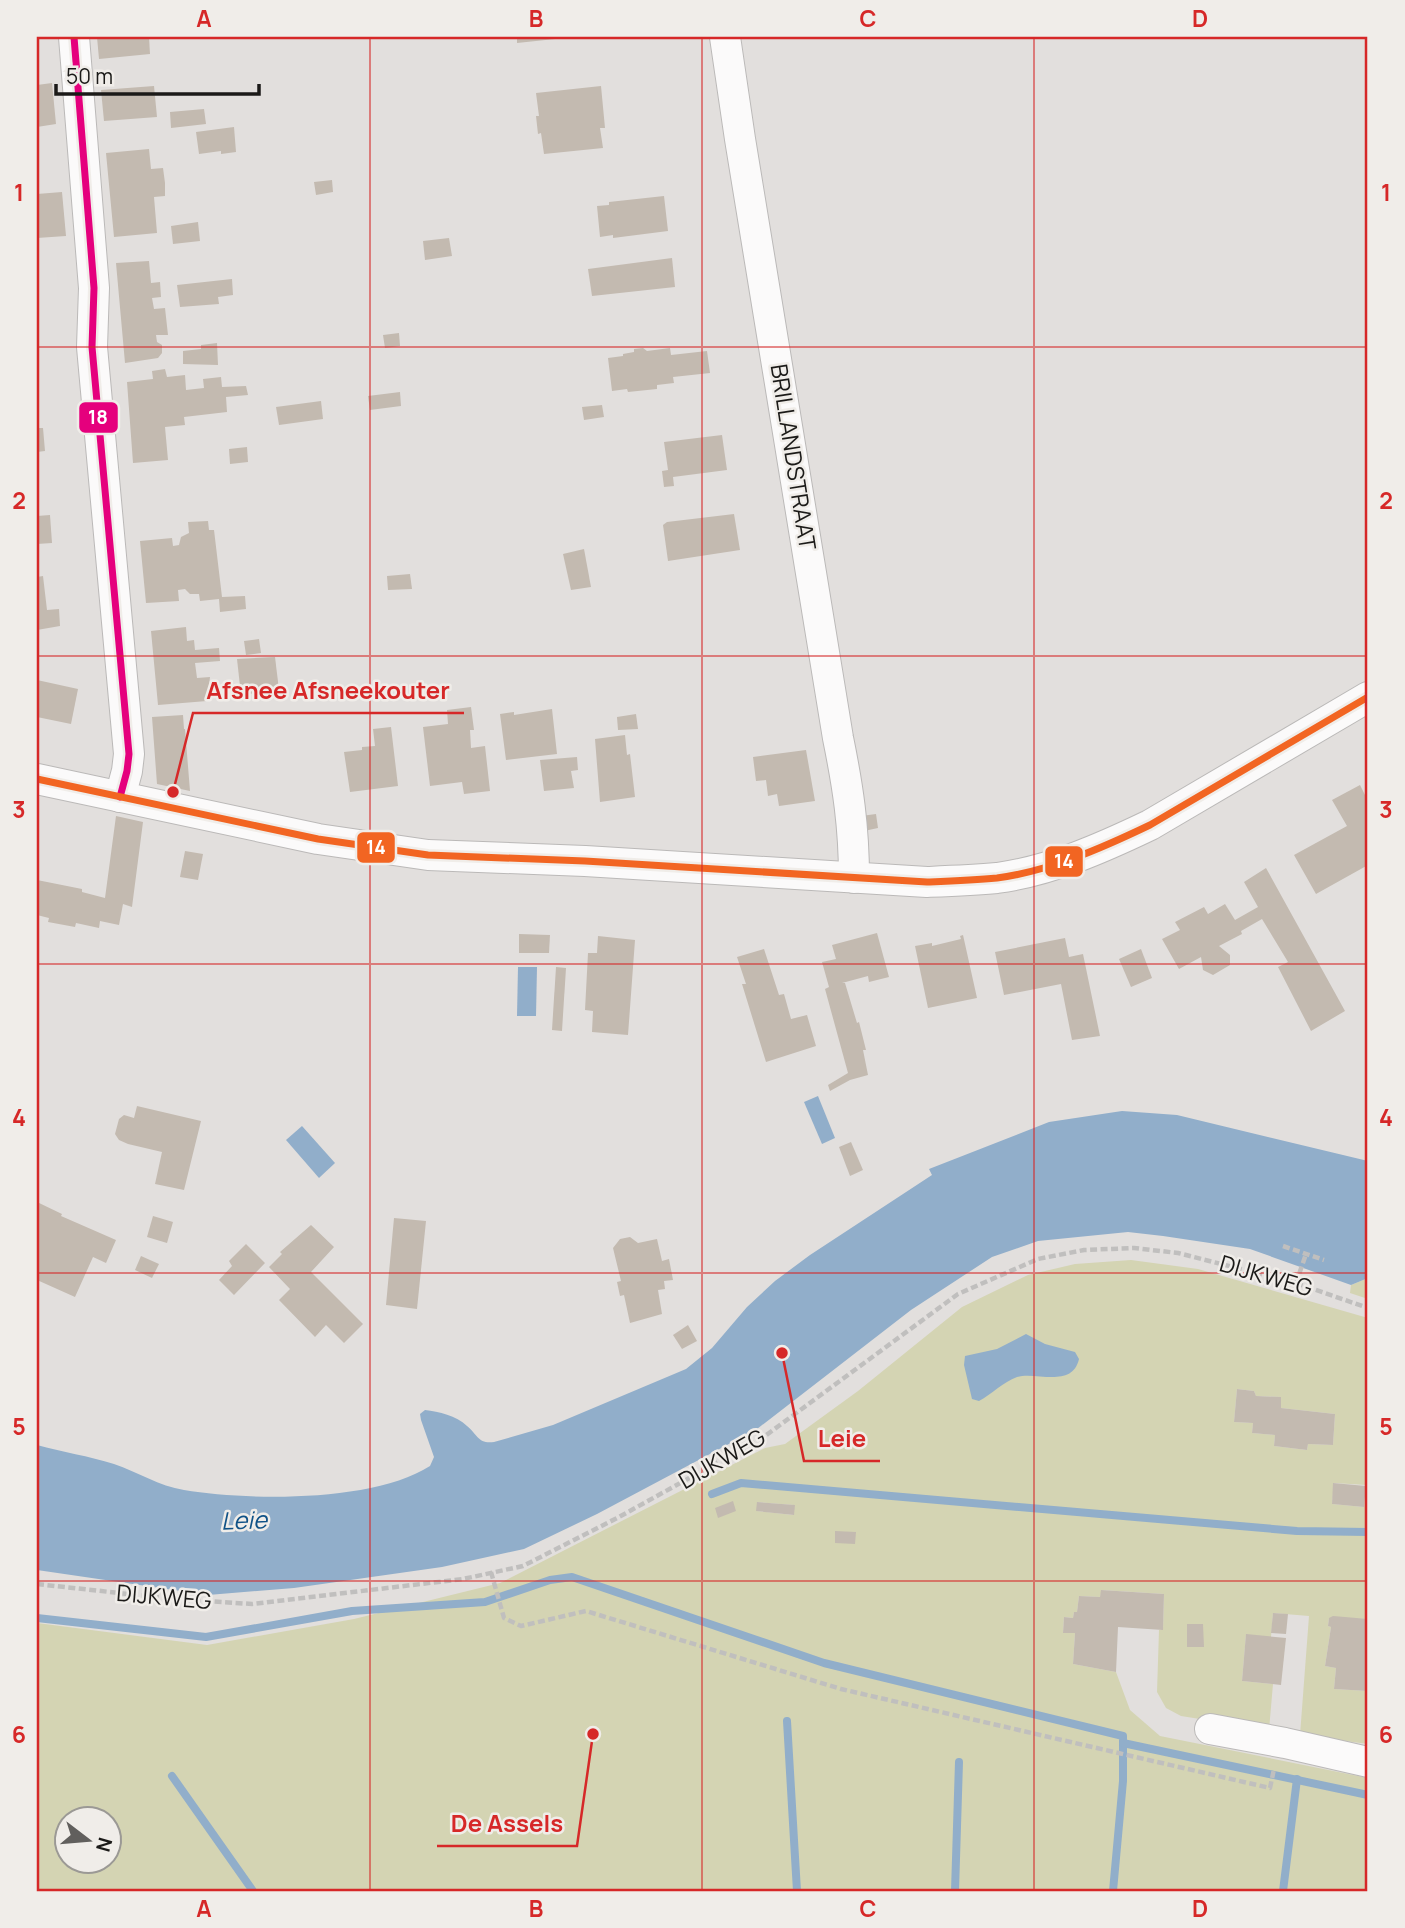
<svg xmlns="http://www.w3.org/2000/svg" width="1405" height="1928" font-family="Manrope,sans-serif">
  <rect width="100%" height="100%" fill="#e2dfdd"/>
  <!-- green -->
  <g fill="#d4d4b3" fill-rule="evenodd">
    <path d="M1131,1260L1198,1269L1368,1318V1619L1329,1618L1328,1626L1331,1627L1325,1666L1336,1668L1334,1689L1368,1691V1744L1300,1735L1309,1616L1273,1613L1271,1637L1246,1635L1242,1681L1273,1684L1269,1730L1181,1716L1166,1708L1157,1692L1159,1630L1163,1629L1164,1594L1102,1590L1100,1597L1079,1596L1077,1612H1074L1073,1618L1064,1617L1063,1633H1075L1073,1664L1116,1672L1130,1710L1160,1736L1368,1778V1891H37V1623L207,1645L354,1619L500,1583L765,1448L785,1444L858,1391L962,1307L1028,1275L1075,1264ZM1237,1389L1254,1391L1256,1396L1281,1397V1408L1335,1414L1333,1445L1308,1444L1307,1450L1274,1446L1275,1435L1252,1433L1253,1423L1234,1422ZM1334,1483L1366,1485L1364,1507L1332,1504ZM757,1502L794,1505L793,1515L757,1511ZM1187,1624H1203V1647H1187ZM66,1820H108V1862H66Z"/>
    <path d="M1368,1278V1299L1350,1293L1351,1285Z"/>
  </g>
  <!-- water -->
  <g fill="#91aeca">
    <path d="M518,967H537L536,1016H517Z"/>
    <path d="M818,1096L835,1138L822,1144L804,1102Z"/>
    <path d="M1122,1111L1177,1115L1368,1161V1278L1351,1285L1250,1249L1163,1236L1128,1232L1038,1241L992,1257L911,1310L757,1429L597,1514L524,1549L442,1567L294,1588L208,1595L37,1570V1445C62,1452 89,1456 114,1464C138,1472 159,1486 184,1490C250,1501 374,1502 430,1466L434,1457L421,1420L420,1414L425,1410C439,1412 456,1415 467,1426C478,1435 478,1444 494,1442L553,1425L686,1369L712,1348L747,1307L775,1281L810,1255L932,1175L929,1169L1049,1122Z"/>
    <path d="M302,1126L335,1163L319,1178L286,1140Z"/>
    <path d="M1026,1334L1045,1344L1075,1352L1079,1359C1072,1389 1036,1371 1017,1377C1003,1382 992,1394 979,1401L972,1399L964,1365L965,1356L997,1349Z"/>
  </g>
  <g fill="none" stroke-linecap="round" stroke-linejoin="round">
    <!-- stream -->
    <g stroke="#91aeca" stroke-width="8">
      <path d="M712,1494L741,1483L1297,1531L1368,1532"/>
      <path d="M37,1618L206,1637L352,1611L485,1602L550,1580L572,1577L824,1663L1123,1736V1781L1113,1891"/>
      <path d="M787,1721L797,1891"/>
      <path d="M1123,1743L1368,1795"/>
      <path d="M172,1776L253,1891"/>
      <path d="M955,1891L959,1762"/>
      <path d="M1283,1891L1297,1779"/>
    </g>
  </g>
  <!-- building -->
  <g fill="#c3bab0">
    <path d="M97,37H149L150,54L99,59Z"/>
    <path d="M517,37H555V39L517,43Z"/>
    <path d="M52,83L56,124L37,127V85Z"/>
    <path d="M154,86L157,117L104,121L101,90Z"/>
    <path d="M601,86L605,128H600L603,148L544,154L541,133L538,134L536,116H539L536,93Z"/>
    <path d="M204,109L206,124L171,128L170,112Z"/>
    <path d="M234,127L236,152L221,154V151L199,154L196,132Z"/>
    <path d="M149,149L151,169L163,168L165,183V196L154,197L157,233L114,237L106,153Z"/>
    <path d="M332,180L333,192L316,195L314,182Z"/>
    <path d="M62,192L66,236L37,238V194Z"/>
    <path d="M664,196L668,231L613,238V235L600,237L597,206L609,205V202Z"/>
    <path d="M198,222L200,241L173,244L171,226Z"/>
    <path d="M449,238L452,256L425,260L423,241Z"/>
    <path d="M672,258L675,287L592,296L588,269Z"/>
    <path d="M149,261L151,283L160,282L161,297L152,298L154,309L165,308L168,335H156L157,342L162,345V353L158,358L125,363L116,263Z"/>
    <path d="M232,279L233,295L218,297L219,304L180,307L177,285Z"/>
    <path d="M399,333L400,346L385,348L383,335Z"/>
    <path d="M217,343L218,365L183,364V351L201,349V345Z"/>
    <path d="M643,348L647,351L670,348L671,355L707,351L710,373L673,377L674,383L657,385V389L628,392L627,389L612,391L608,358L623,356V354L634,352V349Z"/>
    <path d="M165,369L167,377L185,375L186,390L204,388L203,379L221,377L222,387L246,386L248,395L226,397L227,412L184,417L185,425L165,427L168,460L133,463L127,382L153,379L152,371Z"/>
    <path d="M400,392L401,406L370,410L368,396Z"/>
    <path d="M321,401L323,419L279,425L276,407Z"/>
    <path d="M602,405L604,417L584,420L582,407Z"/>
    <path d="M37,422H39V428H43L45,451L37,452Z"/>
    <path d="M722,435L727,470L673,477L674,486L664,487L662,471L668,470L664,442Z"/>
    <path d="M247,447L248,462L230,464L229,449Z"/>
    <path d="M734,514L740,550L668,561L663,525L667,522Z"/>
    <path d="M50,515L52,543L37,544V516Z"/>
    <path d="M208,521L209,530H214L222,597L245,596L246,609L220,612L219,599L200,601L199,594H190L185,589L178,590L179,601L146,603L140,541L172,538L173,546L179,545L181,537L189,533L188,522Z"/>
    <path d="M584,549L591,587L571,590L563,554Z"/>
    <path d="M410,574L412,589L388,590L387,576Z"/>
    <path d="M43,576L47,610L59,609L60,626L37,630V577Z"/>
    <path d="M186,627L187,641L194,640L195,650L219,648L220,661L195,663L197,678L210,677L207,701L158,705L151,631Z"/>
    <path d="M259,639L261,653L246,655L244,641Z"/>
    <path d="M275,657L279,690L241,695L237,659Z"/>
    <path d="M37,680L78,689L71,724L37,717Z"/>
    <path d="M471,707L474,730H470L471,748L485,746L490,791L464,794L462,782L430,786L423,727L448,724L447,710Z"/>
    <path d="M552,709L557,754L506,760L500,714L514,712V715Z"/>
    <path d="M636,714L638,729L618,730L617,717Z"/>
    <path d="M183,715L184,729H185L190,791L157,784L152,717Z"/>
    <path d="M391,727L398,786L350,792L344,752L362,750V747L375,746L373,729Z"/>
    <path d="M625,735L627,755L630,754L635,797L600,802L595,739Z"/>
    <path d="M806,750L815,801L779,806L777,794L768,796L766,780L756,781L753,757Z"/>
    <path d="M577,757L578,770L571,771L574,788L544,791L540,760Z"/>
    <path d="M1360,785L1368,801V865L1316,894L1294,855L1347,826L1332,800Z"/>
    <path d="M876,814L878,828L864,831L861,816Z"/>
    <path d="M116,816L143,822L132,907L123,904L119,925L100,921L99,928L76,923L75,927L48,922L49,918L37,915V880L82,889V892L105,898Z"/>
    <path d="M185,851L203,854L198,880L180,877Z"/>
    <path d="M1266,868L1345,1011L1311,1031L1278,967L1288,962L1262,919L1241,931L1242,934L1219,946L1230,955V965L1213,975L1203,970L1201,957L1179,969L1162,939L1180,930L1175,922L1204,907L1208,914L1225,904L1235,920L1258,907L1244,882Z"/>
    <path d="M877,933L889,977L869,982L868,976L842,983H845L857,1023L859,1022L866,1050H863L868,1075L850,1080L830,1091L828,1085L848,1073L825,989L829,987L822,962L836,959L832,945Z"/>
    <path d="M519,934L550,935L549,953H519Z"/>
    <path d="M963,935L977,998L928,1008L915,946L932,943V946L961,939L960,936Z"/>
    <path d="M598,936L635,940L628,1035L592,1032L593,1011L585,1010L588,953H597Z"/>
    <path d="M1065,938L1069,957L1083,954L1100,1036L1072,1040L1061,984L1004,995L995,952Z"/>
    <path d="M764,949L779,995L784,994L791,1019L807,1015L816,1046L766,1062L742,984H746L737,957Z"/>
    <path d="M1141,949L1152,978L1131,987L1119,959Z"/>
    <path d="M556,967L566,968L562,1031L552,1030Z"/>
    <path d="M137,1106L201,1121L184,1190L155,1184L162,1152L128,1144L119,1140L115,1134L119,1119L124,1115L134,1118Z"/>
    <path d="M851,1142L863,1170L850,1176L839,1147Z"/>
    <path d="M37,1202L62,1214L61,1216L116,1240L106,1263L93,1257L75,1297L37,1280Z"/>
    <path d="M153,1216L173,1222L167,1243L147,1237Z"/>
    <path d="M394,1218L426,1221L417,1309L386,1305Z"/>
    <path d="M311,1225L334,1247L311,1272L363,1324L344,1343L326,1325L315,1337L279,1300L290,1289L269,1267L282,1254L280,1252Z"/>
    <path d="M630,1237L638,1243L657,1239L662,1261L669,1259L673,1280L664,1281L665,1289L658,1290L662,1314L630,1323L624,1295L620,1296L617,1282L621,1281L613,1248L620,1239Z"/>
    <path d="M246,1244L265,1263L234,1295L219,1280L232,1266L229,1261Z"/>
    <path d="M141,1256L159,1264L152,1278L135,1270Z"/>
    <path d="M688,1325L697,1341L682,1349L673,1335Z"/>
    <path d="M1237,1389L1254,1391L1256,1396L1281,1397V1408L1335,1414L1333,1445L1308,1444L1307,1450L1274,1446L1275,1435L1252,1433L1253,1423L1234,1422Z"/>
    <path d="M1333,1483L1366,1486L1364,1507L1332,1504Z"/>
    <path d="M733,1501L736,1511L718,1518L715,1508Z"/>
    <path d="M757,1502L795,1505L794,1515L756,1511Z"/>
    <path d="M835,1531L856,1532L855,1544L835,1543Z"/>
    <path d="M1101,1590L1164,1594L1163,1630L1118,1627L1116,1672L1073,1664L1075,1633H1063L1064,1617L1073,1618L1074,1612H1077L1079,1596L1100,1597Z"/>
    <path d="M1273,1613L1288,1614L1286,1634L1271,1633Z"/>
    <path d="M1333,1616L1368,1619V1691L1334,1689L1336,1668L1325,1666L1331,1627L1328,1626L1329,1618Z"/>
    <path d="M1187,1624H1203L1204,1647H1187Z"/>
    <path d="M1246,1634L1286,1638L1281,1685L1242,1681Z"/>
  </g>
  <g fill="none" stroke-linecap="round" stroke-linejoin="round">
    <!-- street casing -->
    <g stroke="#bbb9b8" stroke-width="32">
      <g id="street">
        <path d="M74,37L94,288L92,347L129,754L127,771L120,797"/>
        <path d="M725,37L740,139L838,738C848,787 854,827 854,878"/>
        <path d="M37,779L318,839L428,855L585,861L927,882C950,881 974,880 997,878C1050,871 1102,848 1150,825L1368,697"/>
        <path d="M1210,1729L1285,1743L1368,1762"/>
      </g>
    </g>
    <!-- path -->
    <g stroke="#c0bfbe" stroke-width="4.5" stroke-dasharray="7 3.5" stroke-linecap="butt">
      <path d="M1283,1246L1324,1260"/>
      <path d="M1296,1283L1306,1254"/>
      <path d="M491,1572L504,1618L521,1626L586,1611L841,1689L1270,1788L1274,1769"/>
      <path d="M37,1584L174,1599L252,1604L463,1579L523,1566L619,1517L765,1436L958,1294L1038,1259L1084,1250L1134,1248L1178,1253L1296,1283L1368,1308"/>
    </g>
    <!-- street -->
    <use href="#street" stroke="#fbfafa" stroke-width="30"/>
    <!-- bus-1 casing -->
    <g stroke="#f0ede9" stroke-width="12">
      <path id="bus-1" d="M74,37L94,288L92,347L129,754L127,771L120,797"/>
    </g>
    <!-- bus-2 casing -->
    <g stroke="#f0ede9" stroke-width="12">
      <path id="bus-2" d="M37,779L318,839L428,855L585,861L927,882C950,881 974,880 997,878C1050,871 1102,848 1150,825L1368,697"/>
    </g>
    <!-- bus-1 -->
    <use href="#bus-1" stroke="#e5007d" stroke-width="7"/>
    <!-- bus-2 -->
    <use href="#bus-2" stroke="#f26522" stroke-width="7"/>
  </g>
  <!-- grid -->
  <path fill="none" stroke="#d62828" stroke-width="2" stroke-opacity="0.55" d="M370,37V1891M702,37V1891M1034,37V1891M37,347H1368M37,656H1368M37,964H1368M37,1273H1368M37,1581H1368"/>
  <g text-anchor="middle" stroke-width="5" stroke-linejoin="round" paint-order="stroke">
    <!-- street labels -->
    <g font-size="23" fill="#1b1a18" stroke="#f0ede9">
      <text transform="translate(793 457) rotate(81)" y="8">BRILLANDSTRAAT</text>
      <text transform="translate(1266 1276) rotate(16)" y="8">DIJKWEG</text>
      <text transform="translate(722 1459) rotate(-30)" y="8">DIJKWEG</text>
      <text transform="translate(164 1597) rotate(5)" y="8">DIJKWEG</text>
    </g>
    <!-- water labels -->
    <g font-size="24" font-style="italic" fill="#105287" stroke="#f0ede9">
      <text transform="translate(244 1521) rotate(-2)" y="8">Leie</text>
    </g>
  </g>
  <!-- callouts -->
  <path fill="none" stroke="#d62828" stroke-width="2.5" d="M173 792L193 713H464M782 1353L804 1461H880M593 1734L577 1846H437"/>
  <g fill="#d62828" stroke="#f0ede9" stroke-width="2.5">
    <circle cx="173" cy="792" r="7"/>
    <circle cx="782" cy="1353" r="7"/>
    <circle cx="593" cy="1734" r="7"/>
  </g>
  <g font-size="24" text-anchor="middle" font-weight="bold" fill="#d62828" stroke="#f0ede9" stroke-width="5" stroke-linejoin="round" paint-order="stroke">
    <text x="328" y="699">Afsnee Afsneekouter</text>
    <text x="842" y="1447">Leie</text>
    <text x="507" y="1832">De Assels</text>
  </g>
  <g stroke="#f0ede9" stroke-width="2.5">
    <rect x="78" y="401" width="41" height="33" rx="7" fill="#e5007d"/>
    <rect x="356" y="831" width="40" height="33" rx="7" fill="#f26522"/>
    <rect x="1044" y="845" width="40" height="33" rx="7" fill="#f26522"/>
  </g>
  <g font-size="19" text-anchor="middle" font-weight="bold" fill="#fff">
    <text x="98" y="424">18</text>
    <text x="376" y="854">14</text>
    <text x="1064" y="868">14</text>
  </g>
  <!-- border -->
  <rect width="1405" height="1928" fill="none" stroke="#f0ede9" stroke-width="77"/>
  <!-- north arrow -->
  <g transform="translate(88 1840) rotate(106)"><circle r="33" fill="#f0ede9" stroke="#9b9995" stroke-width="2"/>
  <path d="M0-5L12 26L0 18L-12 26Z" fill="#615f5d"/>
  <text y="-10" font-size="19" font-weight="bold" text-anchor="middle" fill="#1b1a18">N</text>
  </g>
  <!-- scale -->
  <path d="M56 84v10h203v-10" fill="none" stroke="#1b1a18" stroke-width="3.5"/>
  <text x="66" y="84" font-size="21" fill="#1b1a18" stroke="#f0ede9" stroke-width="5" paint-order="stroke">50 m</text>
  <rect x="38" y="38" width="1328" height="1852" fill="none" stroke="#d62828" stroke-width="2.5"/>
  <g font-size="23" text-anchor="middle" font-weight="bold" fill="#d62828">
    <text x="204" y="27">A</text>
    <text x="536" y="27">B</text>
    <text x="868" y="27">C</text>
    <text x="1200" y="27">D</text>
    <text x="19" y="201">1</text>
    <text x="1386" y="201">1</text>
    <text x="19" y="509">2</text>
    <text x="1386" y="509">2</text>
    <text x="19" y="818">3</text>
    <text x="1386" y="818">3</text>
    <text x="19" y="1126">4</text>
    <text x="1386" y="1126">4</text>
    <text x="19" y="1435">5</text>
    <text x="1386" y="1435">5</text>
    <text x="19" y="1743">6</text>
    <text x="1386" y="1743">6</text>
    <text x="204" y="1917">A</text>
    <text x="536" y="1917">B</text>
    <text x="868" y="1917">C</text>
    <text x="1200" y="1917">D</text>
  </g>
</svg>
